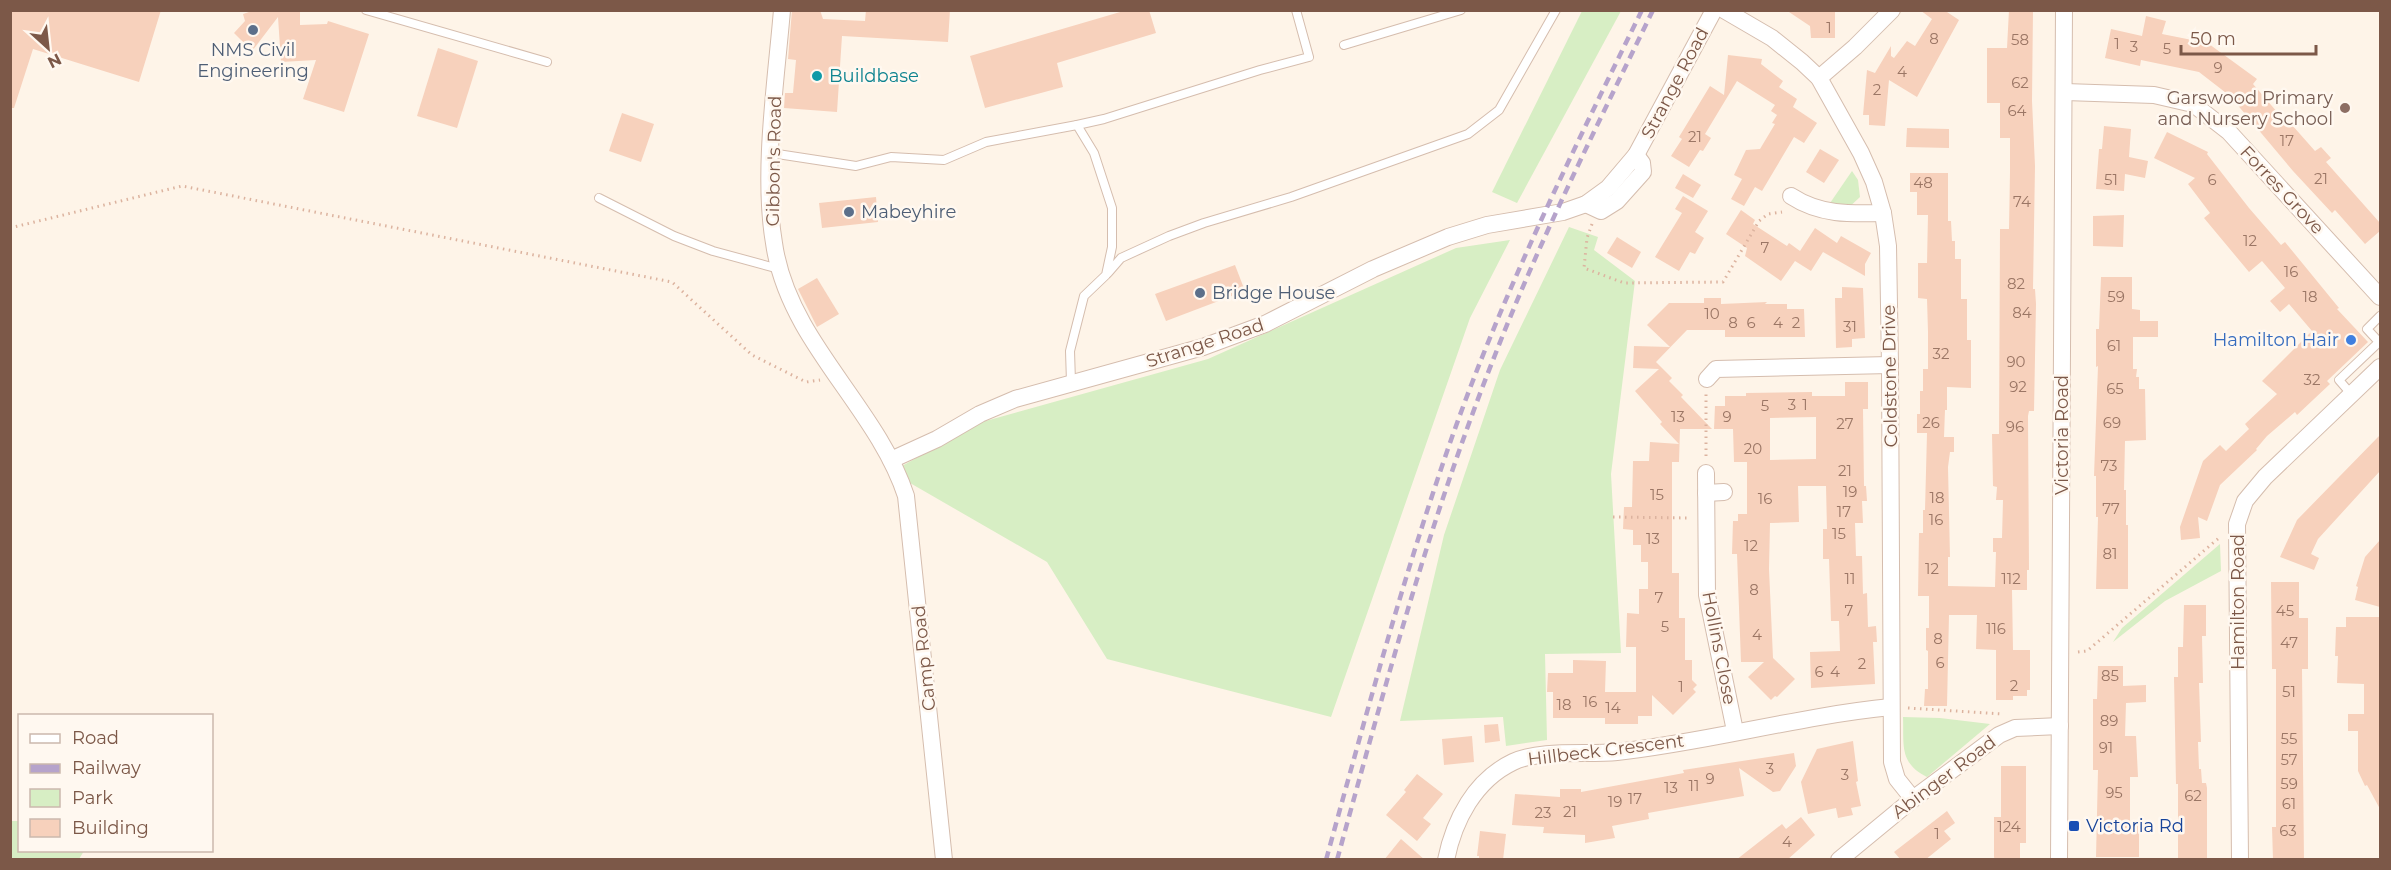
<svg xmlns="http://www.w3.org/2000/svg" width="2391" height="870" font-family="Montserrat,sans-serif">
  <rect width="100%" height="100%" fill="#fef4e8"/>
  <!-- green -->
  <g fill="#d7eec4">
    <path d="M1582,11H1621L1517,203L1492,192Z"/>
    <path d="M1852,171L1858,180L1860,197L1846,210L1828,206Z"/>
    <path d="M1569,227L1598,237L1594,250L1635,281L1611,474L1621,653L1545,654L1547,740L1506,746L1503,717L1400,721L1444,535L1500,370Z"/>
    <path d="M1510,240L1470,318L1331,717L1107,659L1047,562L891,472L982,422L1208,359L1456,248Z"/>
    <path d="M2220,544L2221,571L2165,601L2113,642L2122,628Z"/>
    <path d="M1903,717L1940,718L1990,724L1927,777C1899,763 1904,745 1903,717Z"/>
    <path d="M11,821H19L20,850L84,851L79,859H11Z"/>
  </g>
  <!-- building -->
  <g fill="#f7d1bc" fill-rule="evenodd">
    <path d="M10,10H161L139,82L33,49L14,108H10Z"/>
    <path d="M255,10H300V25L327,24L328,21L369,34L344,112L303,99L316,60L281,62L278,17L252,51L234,33L245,21L243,14Z"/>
    <path d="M792,10H820L823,19L865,21L866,10H950L948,42L842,36L837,112L784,108L785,93H793L796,60L788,59Z"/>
    <path d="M1127,10H1149L1156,33L1057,63L1063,87L985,108L970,56Z"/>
    <path d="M1786,10H1835V38H1811L1810,26Z"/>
    <path d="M1920,10H1944L1959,20L1917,97L1889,80L1885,126L1869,125V115H1863L1867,70L1875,73L1891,46V56L1894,58L1907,41L1915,46L1932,19Z"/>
    <path d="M2009,10H2033L2032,101L2035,166L2033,289H2035L2036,304L2034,411H2029L2028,416L2029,570H2027V590H2012L2013,650H2030V690H2027V696H2013V700H1996V650L1976,649L1977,615H1949L1947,706H1924L1925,689H1928V651L1926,650V628H1929V596H1918L1919,533H1923V510H1925L1927,433H1917V414H1920V391H1923V369H1928V332L1927,299L1918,298V263H1927L1928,215H1917V192H1910V173H1948V221H1951L1952,241H1955V259H1961V299H1967V340H1971V388L1947,387V410H1945L1944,437H1954V452H1950L1948,467L1950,557H1948V586L1995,587L1996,552H1993V538H2002L2003,500H1996L1997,487L1993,486L1992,434H1999L2000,229H2009L2010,172V138H2000V103H1987V48H2007Z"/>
    <path d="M2146,16L2166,21L2162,34L2197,41L2198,36L2257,79L2253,84L2290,127L2292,125L2315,151L2321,147L2331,158L2326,162L2380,223V231L2365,244L2335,210L2332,213L2293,171L2230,96L2199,72L2141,60L2140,66L2105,58L2111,29L2142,36Z"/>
    <path d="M438,48L478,61L457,128L417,116Z"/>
    <path d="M1728,55L1762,59L1761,64L1783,81L1779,87L1797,99L1793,107L1817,123L1804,143L1794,137L1762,191L1755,187L1744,206L1731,199L1742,179L1734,175L1746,150L1760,149L1775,124L1772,123L1777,115L1771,111L1775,105L1737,81L1705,134L1711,138L1703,151L1700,150L1689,167L1671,156L1682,139L1679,137L1710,86L1724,95Z"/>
    <path d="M622,113L654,124L641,162L609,151Z"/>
    <path d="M2104,126L2131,129L2129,157L2148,161L2145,178L2125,174L2124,191L2096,189L2099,149H2102Z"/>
    <path d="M1907,128L1949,129V148L1906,147Z"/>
    <path d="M2167,132L2208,152L2207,154L2249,208L2281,245L2285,242L2339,308L2337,309L2368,342L2327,381L2330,384L2297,415L2295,412L2267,436L2256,449L2257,450L2220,485L2207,521L2198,517L2200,538L2181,540L2180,527L2203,461L2220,445L2226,451L2249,429L2245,424L2277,394L2262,381L2312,331L2289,304L2280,312L2270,301L2285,288L2262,261L2249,272L2204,218L2210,213L2188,184L2195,178L2154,158Z"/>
    <path d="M1820,149L1839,160L1824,183L1806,172Z"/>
    <path d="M1683,174L1701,185L1693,198L1675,188Z"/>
    <path d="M1683,196L1708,211L1695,232L1704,238L1695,254L1690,252L1679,271L1655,257L1682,213L1675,209Z"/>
    <path d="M876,197L878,222L822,228L819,203Z"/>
    <path d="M1741,210L1755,220L1753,224L1787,246L1789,243L1800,251L1815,228L1837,243L1841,236L1871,253L1865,264V276L1823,252L1811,271L1795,261L1781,281L1745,256L1747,248L1726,234Z"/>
    <path d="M2124,215L2123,247L2093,246V216Z"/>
    <path d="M1617,237L1641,252L1632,268L1607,253Z"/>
    <path d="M1235,265L1245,291L1166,321L1155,294Z"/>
    <path d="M2101,277H2132V309L2140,310V321H2158V337H2133V369H2137L2136,377H2139V389H2145L2146,440L2125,441L2124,490H2126V525H2128V589H2096L2098,517H2096V476H2094L2098,366L2096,367V329H2099Z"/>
    <path d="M817,278L839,314L817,327L798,289Z"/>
    <path d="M1842,287L1863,288L1865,338L1852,339V347L1836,348L1835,298H1842Z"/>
    <path d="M1704,298H1721V304L1767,302L1765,304H1787V309H1804L1805,337H1725V330H1687L1656,362L1672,378L1669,381L1683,395L1681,397L1712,429H1680L1679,462H1672V573H1679V618H1685V660H1692V680L1697,685L1693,689L1696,692L1673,715L1652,695V716H1638V724H1605V718H1553V692H1547L1548,673H1573V660L1606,661L1605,692H1636V647H1626L1627,613L1639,614V589H1648V562H1641V545H1633V530L1623,529L1624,507H1632L1633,461H1649L1650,442L1679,444L1660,424L1662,422L1635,391L1659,369L1633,368L1634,346L1670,347L1647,325L1669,303H1704Z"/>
    <path d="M1845,382H1868V409H1863L1864,486H1866L1867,501H1862L1863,523H1855L1856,556H1862L1863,594L1867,593L1868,627L1876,626L1877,642H1873L1875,684L1811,688L1810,652L1840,651L1839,621H1831L1829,559H1823V529H1827L1826,486H1798L1799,522L1770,523L1769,569L1773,658L1795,679L1777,697L1775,696L1771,700L1748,677L1764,662H1741L1737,554H1732L1733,521H1738V514H1747V462H1734L1733,429H1714L1715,406H1725V396H1746V393L1812,392V396H1845ZM1816,417V459L1770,460V418Z"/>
    <path d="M2380,435V471L2318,539L2311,554L2319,558L2314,570L2280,557L2297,520Z"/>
    <path d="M2380,540V607L2355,600L2358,587L2356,586L2365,557Z"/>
    <path d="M2271,582H2299V618H2308V669H2302L2304,860H2273L2272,827H2276V669H2272Z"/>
    <path d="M2184,605H2206V636H2202L2203,683H2199L2201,742H2198L2199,769H2201L2202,783H2206L2207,788V860H2178V784H2176L2174,677H2178V647H2183Z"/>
    <path d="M2346,617H2380V809L2367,785L2365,786L2358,771V731H2348V714H2364V684L2337,683L2338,656H2335L2336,627H2346Z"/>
    <path d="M2098,666H2123V686L2146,685V702L2126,703L2125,736H2136L2138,777H2130V822H2139V857H2096L2098,770H2093V699H2097Z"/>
    <path d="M1498,724L1500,741L1485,743L1484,725Z"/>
    <path d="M1472,736L1474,762L1444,765L1442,739Z"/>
    <path d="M1853,741L1858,781L1856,782L1861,806L1851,808L1853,815L1838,818L1836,808L1808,814L1801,782L1817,749Z"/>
    <path d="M1794,753L1796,766L1780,791L1773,792L1739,768L1744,796L1648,813L1649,819L1612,826L1615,838L1585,843V835L1543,833L1544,827L1512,825L1515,794L1560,797V789H1581V792L1684,773L1683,770Z"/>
    <path d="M2001,766H2026V843H2020V860H1995L1994,857V817H2001Z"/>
    <path d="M1417,774L1443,794L1423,818L1431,824L1417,841L1386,815L1406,792L1404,790Z"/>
    <path d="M1947,811L1955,823L1944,831L1951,839L1925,860H1901L1894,852Z"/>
    <path d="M1801,817L1815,835L1787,860H1736L1782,824L1786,829Z"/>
    <path d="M1480,831L1506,834L1503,860H1479V856H1477Z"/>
    <path d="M1401,839L1425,860H1384Z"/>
  </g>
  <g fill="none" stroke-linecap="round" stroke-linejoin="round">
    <!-- service casing -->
    <g stroke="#d5bdae" stroke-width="10">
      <g id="service">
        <path d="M366,10L547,62"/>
        <path d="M1344,45L1461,10"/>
        <path d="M1077,125L1104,119L1260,70L1309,57L1296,10"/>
        <path d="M771,153L856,166L891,157L944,160L986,142L1077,125L1094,153L1112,208V247L1106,275L1084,296L1070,351L1071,382"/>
        <path d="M599,198L674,236L713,251L779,269"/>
        <path d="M1108,273L1121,258L1169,236L1204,223L1291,197L1468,134L1499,110L1556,10"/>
        <path d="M2352,395L2339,380L2379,342L2367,329L2380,316"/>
      </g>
    </g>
    <!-- minor casing -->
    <g stroke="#d5bdae" stroke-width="18">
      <g id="minor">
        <path d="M782,10C776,82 762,173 774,243C778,272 789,299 803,324C835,381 886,434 906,496L944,860"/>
        <path d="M1724,10L1772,38L1802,62L1819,78L1861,153L1874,182L1883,213L1888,246L1890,365L1892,762L1897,779L1913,799"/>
        <path d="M1819,78L1855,47L1892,10"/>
        <path d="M2065,92L2154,95L2193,104L2229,132L2380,297"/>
        <path d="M1791,196C1820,215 1850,214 1883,213"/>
        <path d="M1586,204L1601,211L1617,201L1643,172L1642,163L1636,155"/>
        <path d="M1707,379L1716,369L1890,365"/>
        <path d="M891,460L937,439L980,414L1015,399L1203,347L1265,324L1373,269L1448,237L1487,225L1563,212L1586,204L1608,188L1636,155L1714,10"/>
        <path d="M1706,473L1707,595L1735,731"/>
        <path d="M1706,493L1724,492"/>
        <path d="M1446,860C1454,820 1475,780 1513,762C1541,749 1587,755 1617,752C1709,742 1799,716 1891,707"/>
        <path d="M1839,860L1913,799L1999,735L2015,728L2060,726"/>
        <path d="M2059,860L2064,10"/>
        <path d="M2240,860L2237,524L2245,501L2265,477L2380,367"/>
      </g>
    </g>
    <!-- path -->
    <g stroke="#dcb39f" stroke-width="3" stroke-dasharray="1.5 4.5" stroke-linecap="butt">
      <path d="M1592,224L1587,238L1584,268L1624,283L1723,282L1759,221L1768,214L1782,212"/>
      <path d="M10,228L182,186L672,282L752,355L806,382L820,380"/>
      <path d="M1706,456V394"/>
      <path d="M1613,517L1690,518"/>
      <path d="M2078,652L2087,651L2220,537"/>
      <path d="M1908,708L2003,714"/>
    </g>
    <!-- service -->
    <use href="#service" stroke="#fff" stroke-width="8"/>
    <!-- minor -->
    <use href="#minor" stroke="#fff" stroke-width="16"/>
    <!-- rail -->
    <g stroke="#b6a3cb" stroke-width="4.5" stroke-dasharray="9 6" stroke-linecap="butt">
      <path d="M1326,860C1365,719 1403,577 1451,440C1503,292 1573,151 1642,10"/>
      <path d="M1337,860C1384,690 1430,518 1495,355C1541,237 1598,124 1653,10"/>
    </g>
  </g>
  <!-- markers -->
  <g fill="#5c6f8a" stroke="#fff8f0" stroke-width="2">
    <circle cx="253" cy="30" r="6"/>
    <circle cx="849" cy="212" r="6"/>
    <circle cx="1200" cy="293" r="6"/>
  </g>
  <circle fill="#0f9aa8" stroke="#fff8f0" stroke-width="2" cx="817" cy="76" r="6"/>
  <circle fill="#8d6e63" stroke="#fff8f0" stroke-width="2" cx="2345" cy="108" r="6"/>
  <circle fill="#3f7fe0" stroke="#fff8f0" stroke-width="2" cx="2351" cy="340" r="6"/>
  <rect fill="#1a4fb4" stroke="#fff8f0" stroke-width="2" x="2068" y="820" width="12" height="12" rx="3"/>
  <g text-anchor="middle" stroke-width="5" stroke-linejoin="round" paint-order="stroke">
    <!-- number labels -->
    <g font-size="15" fill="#9b7665">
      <text x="1829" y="33">1</text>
      <text x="1934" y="44">8</text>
      <text x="2020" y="45">58</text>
      <text x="2117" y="49">1</text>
      <text x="2134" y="52">3</text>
      <text x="2167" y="54">5</text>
      <text x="2218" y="73">9</text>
      <text x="1902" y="77">4</text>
      <text x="2020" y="88">62</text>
      <text x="1877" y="95">2</text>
      <text x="2017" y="116">64</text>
      <text x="1695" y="142">21</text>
      <text x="2287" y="146">17</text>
      <text x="2321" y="184">21</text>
      <text x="2111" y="185">51</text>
      <text x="2212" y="185">6</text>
      <text x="1923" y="188">48</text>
      <text x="2022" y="207">74</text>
      <text x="2250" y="246">12</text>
      <text x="1765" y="253">7</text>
      <text x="2291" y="277">16</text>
      <text x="2016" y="289">82</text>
      <text x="2116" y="302">59</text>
      <text x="2310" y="302">18</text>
      <text x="2022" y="318">84</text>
      <text x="1712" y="319">10</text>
      <text x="1733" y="328">8</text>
      <text x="1751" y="328">6</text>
      <text x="1778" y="328">4</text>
      <text x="1796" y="328">2</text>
      <text x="1850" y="332">31</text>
      <text x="2114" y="351">61</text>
      <text x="1941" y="359">32</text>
      <text x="2016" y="367">90</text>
      <text x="2312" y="385">32</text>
      <text x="2018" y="392">92</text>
      <text x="2115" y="394">65</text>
      <text x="1792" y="410">3</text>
      <text x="1805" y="410">1</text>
      <text x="1765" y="411">5</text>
      <text x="1678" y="422">13</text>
      <text x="1727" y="422">9</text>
      <text x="1931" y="428">26</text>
      <text x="2112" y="428">69</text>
      <text x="1845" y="429">27</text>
      <text x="2015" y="432">96</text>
      <text x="1753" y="454">20</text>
      <text x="2109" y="471">73</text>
      <text x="1845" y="476">21</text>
      <text x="1850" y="497">19</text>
      <text x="1657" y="500">15</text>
      <text x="1937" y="503">18</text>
      <text x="1765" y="504">16</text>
      <text x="2111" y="514">77</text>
      <text x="1844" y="517">17</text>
      <text x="1936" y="525">16</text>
      <text x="1839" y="539">15</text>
      <text x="1653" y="544">13</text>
      <text x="1751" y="551">12</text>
      <text x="2110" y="559">81</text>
      <text x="1932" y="574">12</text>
      <text x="1850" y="584">11</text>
      <text x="2011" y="584">112</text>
      <text x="1754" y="595">8</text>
      <text x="1659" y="603">7</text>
      <text x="1849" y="616">7</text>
      <text x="2285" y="616">45</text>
      <text x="1665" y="632">5</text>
      <text x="1996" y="634">116</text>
      <text x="1757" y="640">4</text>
      <text x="1938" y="644">8</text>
      <text x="2289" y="648">47</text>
      <text x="1940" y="668">6</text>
      <text x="1862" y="669">2</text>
      <text x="1819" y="677">6</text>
      <text x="1835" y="677">4</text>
      <text x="2110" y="681">85</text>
      <text x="2014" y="691">2</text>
      <text x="1681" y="692">1</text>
      <text x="2289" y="697">51</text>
      <text x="1590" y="707">16</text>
      <text x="1564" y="710">18</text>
      <text x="1613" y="713">14</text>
      <text x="2109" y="726">89</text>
      <text x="2289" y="744">55</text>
      <text x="2106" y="753">91</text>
      <text x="2289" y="765">57</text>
      <text x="1770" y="774">3</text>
      <text x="1845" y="780">3</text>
      <text x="1710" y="784">9</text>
      <text x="2289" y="789">59</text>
      <text x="1694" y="791">11</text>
      <text x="1671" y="793">13</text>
      <text x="2114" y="798">95</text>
      <text x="2193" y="801">62</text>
      <text x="1635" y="804">17</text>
      <text x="1615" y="807">19</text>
      <text x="2289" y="809">61</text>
      <text x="1570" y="817">21</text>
      <text x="1543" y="818">23</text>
      <text x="2009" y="832">124</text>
      <text x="2288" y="836">63</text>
      <text x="1937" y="839">1</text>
      <text x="1787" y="847">4</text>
    </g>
    <!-- service labels -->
    <g font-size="18" fill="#4e5e75" stroke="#fff8f0" text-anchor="start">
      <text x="253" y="56" text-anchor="middle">NMS Civil<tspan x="253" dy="21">Engineering</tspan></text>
      <text x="861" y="218">Mabeyhire</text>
      <text x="1212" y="299">Bridge House</text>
    </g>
    <!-- culture labels -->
    <g font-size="18" fill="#0d838f" stroke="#fff8f0" text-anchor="start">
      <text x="829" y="82">Buildbase</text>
    </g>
    <!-- street labels -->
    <g font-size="18" fill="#7c5848" stroke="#fff8f0">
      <text transform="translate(1675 83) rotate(-62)" y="6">Strange Road</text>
      <text transform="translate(774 161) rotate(-89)" y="6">Gibbon's Road</text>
      <text transform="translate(2282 190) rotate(47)" y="6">Forres Grove</text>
      <text transform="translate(1205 343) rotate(-18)" y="6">Strange Road</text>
      <text transform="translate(1890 376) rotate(-91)" y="6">Coldstone Drive</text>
      <text transform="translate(2062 435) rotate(-90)" y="6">Victoria Road</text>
      <text transform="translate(2238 602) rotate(-90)" y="6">Hamilton Road</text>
      <text transform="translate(1719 648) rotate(79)" y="6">Hollins Close</text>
      <text transform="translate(924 658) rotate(-96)" y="6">Camp Road</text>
      <text transform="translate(1606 750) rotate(-7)" y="6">Hillbeck Crescent</text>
      <text transform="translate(1944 777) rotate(-37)" y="6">Abinger Road</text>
    </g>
    <!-- education labels -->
    <g font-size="18" fill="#785e54" stroke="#fff8f0" text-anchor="end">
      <text x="2333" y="104">Garswood Primary<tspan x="2333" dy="21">and Nursery School</tspan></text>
    </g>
    <!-- shop labels -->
    <g font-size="18" fill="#366cbe" stroke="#fff8f0" text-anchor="end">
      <text x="2339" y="346">Hamilton Hair</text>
    </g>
    <!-- transit labels -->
    <g font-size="18" fill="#164399" stroke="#fff8f0" text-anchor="start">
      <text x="2086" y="832">Victoria Rd</text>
    </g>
  </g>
  <!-- border -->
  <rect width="2391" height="870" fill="none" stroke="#7c5848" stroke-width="24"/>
  <!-- legend -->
  <rect x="18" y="714" width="195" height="138" fill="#fff8f0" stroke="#cbb8ad" stroke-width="1.5"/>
  <rect x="30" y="734" width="30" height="9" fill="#ffffff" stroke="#cbb8ad" stroke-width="1.5"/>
  <text x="72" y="744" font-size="18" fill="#7c5848">Road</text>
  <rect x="30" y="764" width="30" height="9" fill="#b6a3cb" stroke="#cbb8ad" stroke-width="1.5"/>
  <text x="72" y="774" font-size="18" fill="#7c5848">Railway</text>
  <rect x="30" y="789" width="30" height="18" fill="#d7eec4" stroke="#cbb8ad" stroke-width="1.5"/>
  <text x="72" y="804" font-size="18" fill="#7c5848">Park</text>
  <rect x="30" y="819" width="30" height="18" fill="#f7d1bc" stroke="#cbb8ad" stroke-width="1.5"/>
  <text x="72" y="834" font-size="18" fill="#7c5848">Building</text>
  <!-- north arrow -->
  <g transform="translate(48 48) rotate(153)" stroke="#fff8f0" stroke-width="4.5" paint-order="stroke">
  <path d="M0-4.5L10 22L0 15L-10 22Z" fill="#7c5848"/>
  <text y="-9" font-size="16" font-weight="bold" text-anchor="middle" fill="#7c5848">N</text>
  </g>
  <!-- scale -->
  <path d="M2181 45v9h135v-9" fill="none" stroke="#7c5848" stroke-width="3"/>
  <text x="2190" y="45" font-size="18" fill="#7c5848" stroke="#fff8f0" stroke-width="4.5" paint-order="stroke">50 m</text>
</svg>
